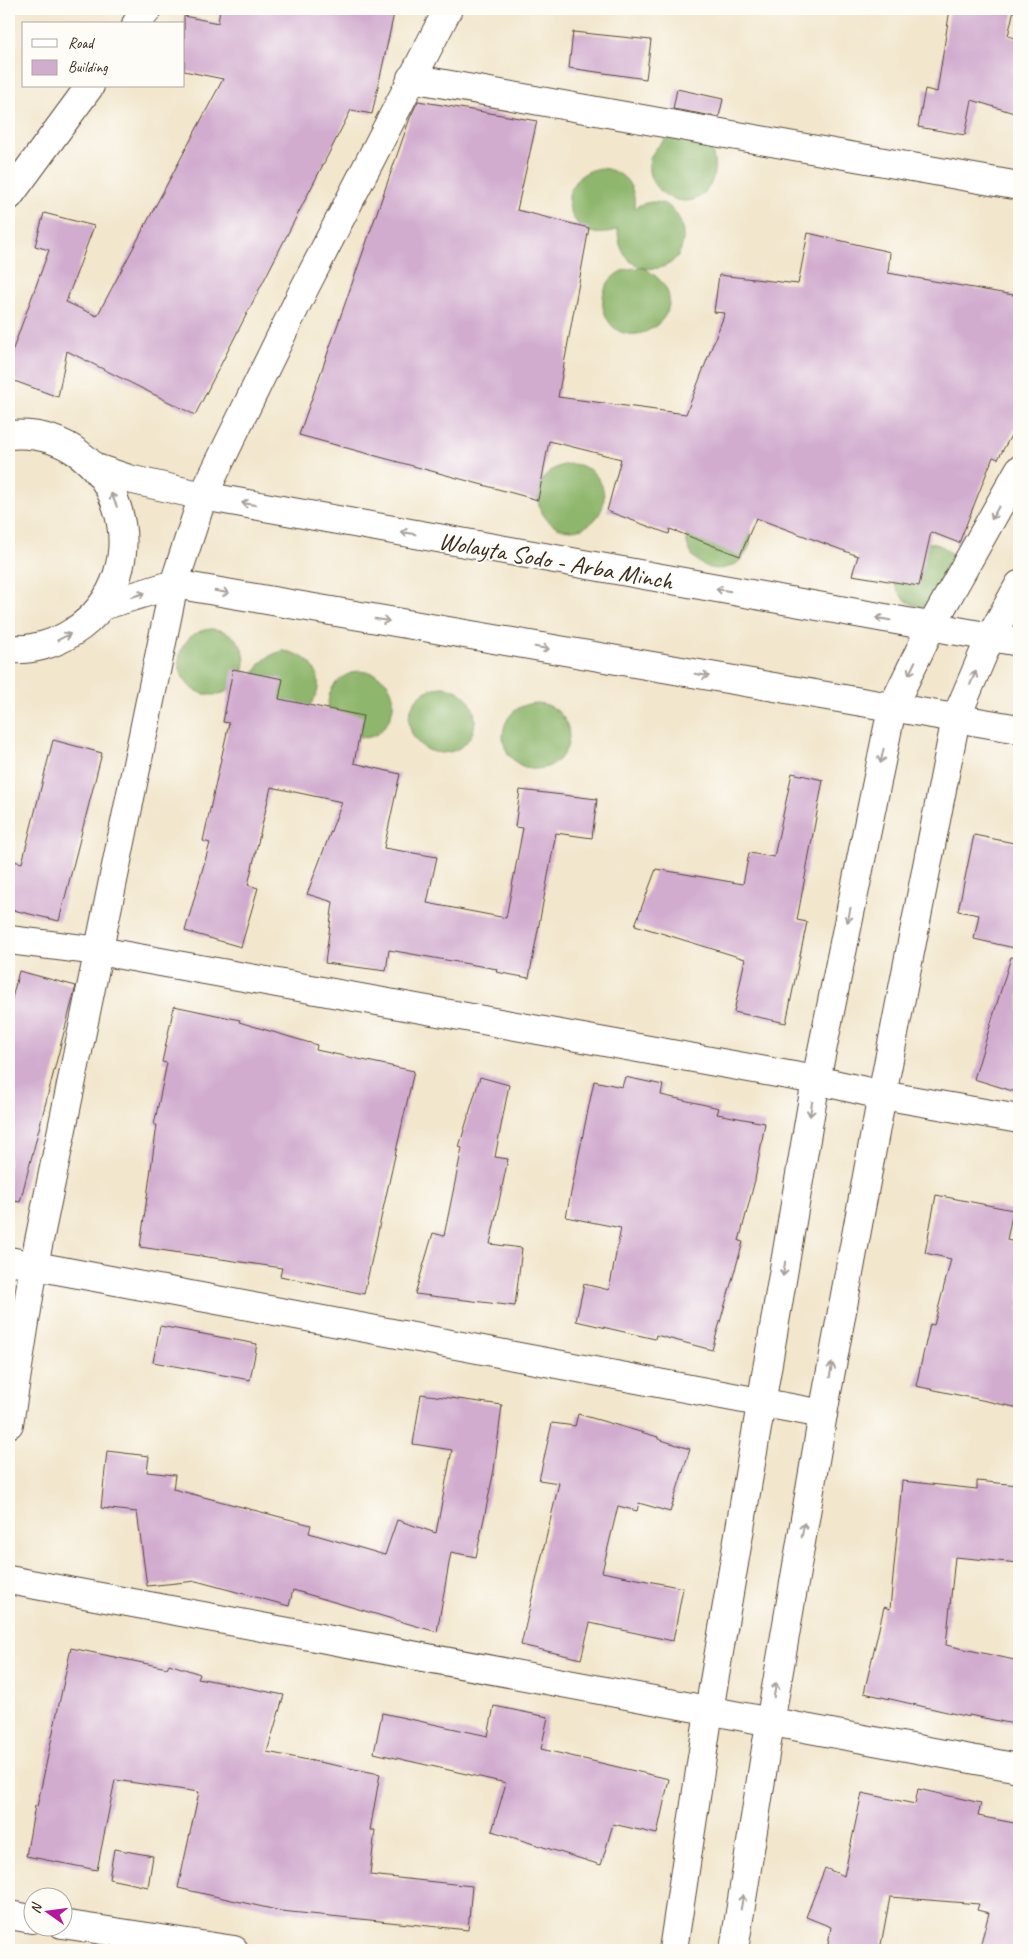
<svg xmlns="http://www.w3.org/2000/svg" width="1028" height="1959" font-family="Caveat,sans-serif">
  <rect width="100%" height="100%" fill="#fdfcf7"/>
  <filter id="ink" filterUnits="userSpaceOnUse"><feTurbulence type="fractalNoise" baseFrequency=".02" numOctaves="2"/><feDisplacementMap in="SourceGraphic" scale="10" xChannelSelector="R" yChannelSelector="G"/><feConvolveMatrix kernelMatrix="1 2 1 2 8 2 1 2 1" color-interpolation-filters="sRGB"/></filter>
  <filter id="wash" filterUnits="userSpaceOnUse"><feTurbulence type="fractalNoise" baseFrequency=".0096" numOctaves="4" result="noise"/><feDisplacementMap in="SourceGraphic" scale="20" xChannelSelector="R" yChannelSelector="G"/><feGaussianBlur stdDeviation="1.12" result="paint"/><feColorMatrix in="noise" values="0 0 0 0 0 0 0 0 0 0 0 0 0 0 0 0 0 1.4 0 .05"/><feComposite in="paint" operator="in"/></filter>
  <g filter="url(#wash)">
    <rect width="100%" height="100%" fill="#f2e6cc"/>
    <!-- forest -->
    <g fill="#8eb66c" stroke="#647045">
      <path d="M669,137C678,137 692,136 700,139C716,146 717,170 711,183C689,230 613,174 669,137Z"/>
      <path d="M599,168C621,169 637,184 634,208C689,177 705,277 644,268C711,306 625,366 605,314C598,297 607,275 625,270C631,268 637,268 644,268C625,263 618,247 618,229C571,252 545,180 599,168Z"/>
      <circle cx="571" cy="497" r="33"/>
      <path d="M750,525C760,579 684,586 686,530Z"/>
      <path d="M924,542C941,543 950,549 958,564L934,607C912,609 899,600 893,579Z"/>
      <circle cx="212" cy="662" r="33"/>
      <path d="M283,651C324,655 332,701 293,716L253,677C259,662 267,655 283,651Z"/>
      <path d="M358,671C419,674 389,750 357,736C352,734 348,730 344,727C341,725 334,722 332,719C329,715 328,708 328,704C329,685 341,675 358,671Z"/>
      <circle cx="442" cy="720" r="33"/>
      <circle cx="536" cy="736" r="33"/>
    </g>
    <g id="blocks">
      <!-- building -->
      <g fill="#d1accf">
        <path d="M220,9H395L372,114L351,110L195,415L67,351L58,397L9,379V360L49,250L35,246L44,213L94,226L66,302L97,316L223,79L184,71V16L218,23Z"/>
        <path d="M950,9H1014L1008,36L1019,39V94L1014,113L972,100L965,135L918,127L925,89L937,92Z"/>
        <path d="M573,32L651,40L646,79L569,68Z"/>
        <path d="M677,89L723,99L719,117L673,109Z"/>
        <path d="M418,101L537,121L517,210L589,228L558,397L686,414L725,313L714,312L719,275L798,284L808,233L890,252L888,273L1019,296V421L998,459L993,457L959,543L931,532L919,586L852,575L858,556L756,518L740,556L670,529L669,534L607,511L621,459L549,441L538,500L299,435L410,118Z"/>
        <path d="M233,669L283,679L279,699L363,716L354,763L400,774L384,848L437,857L427,903L506,918L523,828L515,827L520,790L597,799L592,838L556,833L529,978L496,972L497,969L389,950L386,971L325,963L333,902L307,894L342,802L271,787L248,885L258,888L241,947L185,931L210,843L203,841L229,723L223,722Z"/>
        <path d="M53,740L102,753L59,921L9,909V860L22,863Z"/>
        <path d="M792,773L823,780L797,920L807,922L786,1023L734,1012L745,959L635,925L656,869L743,884L749,853L774,857Z"/>
        <path d="M974,835L1019,844V949L974,939L979,915L958,911Z"/>
        <path d="M1011,957L1019,958V1093L974,1079Z"/>
        <path d="M19,971L76,986L20,1202L9,1200V1010Z"/>
        <path d="M174,1006L240,1020L239,1022L317,1045L316,1050L414,1071L364,1294L280,1276L282,1268L140,1247L157,1125H154L167,1063L162,1062Z"/>
        <path d="M480,1077L509,1085L495,1157L508,1159L490,1244L522,1248L515,1306L415,1294L433,1233L444,1236L462,1148L459,1147Z"/>
        <path d="M625,1077L663,1085L661,1095L719,1108L717,1114L765,1123L755,1180L739,1241L743,1242L712,1350L656,1335L655,1339L576,1321L584,1284L609,1290L621,1228L566,1217L594,1081L622,1087Z"/>
        <path d="M936,1195L1013,1210L1007,1240L1019,1243V1408L916,1386L930,1324L934,1325L951,1259L925,1253Z"/>
        <path d="M160,1326L257,1344L250,1380L153,1362Z"/>
        <path d="M421,1394L502,1405L494,1470L476,1557L451,1552L437,1632L293,1590L289,1606L196,1581L147,1586L137,1512L101,1508L107,1451L149,1456L147,1472L175,1475L173,1489L311,1525L309,1533L385,1555L397,1520L436,1533L452,1450L413,1444Z"/>
        <path d="M578,1414L658,1437V1439L690,1449L670,1512L639,1503L637,1511L618,1506L602,1572L683,1588L673,1641L590,1623L581,1659L521,1645L559,1483L539,1480L552,1423L575,1426Z"/>
        <path d="M902,1481L977,1489V1481L1019,1485V1563L955,1557L946,1645L1019,1661V1725L969,1715V1717L864,1693L884,1607L890,1609Z"/>
        <path d="M71,1648L167,1668L169,1664L200,1674L198,1678L284,1695L267,1752L380,1774L370,1830H375L370,1875L472,1886L468,1930L281,1911L178,1888L199,1792L115,1780L97,1870L26,1856L35,1806L37,1807Z"/>
        <path d="M494,1706L548,1717L541,1749L669,1779L657,1834L613,1824L601,1865L492,1831L506,1783L374,1753L382,1713L488,1736Z"/>
        <path d="M918,1789L981,1803L978,1816L1019,1824V1950H979L989,1913L977,1910L979,1904L890,1897L880,1950H827L831,1927L806,1917L825,1868L844,1876L862,1793L915,1804Z"/>
        <path d="M114,1849L153,1856L148,1887L109,1879Z"/>
      </g>
    </g>
  </g>
  <g filter="url(#ink)">
    <use href="#blocks" fill-opacity="0" stroke="#564638" stroke-width="1"/>
    <g fill="none" stroke-linecap="round" stroke-linejoin="round">
      <!-- minor casing -->
      <g stroke="#564638" stroke-width="30">
        <g id="minor">
          <path d="M136,24L148,9"/>
          <path d="M411,78L1019,186"/>
          <path d="M9,196L90,86"/>
          <path d="M9,940L99,951L816,1080L882,1095L1019,1119"/>
          <path d="M9,1261L823,1414"/>
          <path d="M9,1424L34,1265L174,584L203,496L303,291L448,9"/>
          <path d="M9,1580L1019,1768"/>
          <path d="M9,1915L32,1919"/>
          <path d="M62,1924L234,1950"/>
          <path d="M673,1950L709,1711L816,1080L892,708L931,627L1019,470"/>
          <path d="M734,1950L770,1723L823,1414L882,1095L956,718L990,638L1019,585"/>
        </g>
      </g>
      <!-- trunk casing -->
      <g stroke="#564638" stroke-width="30">
        <g id="trunk">
          <path d="M9,435C120,426 165,572 73,632C55,644 31,651 9,649"/>
          <path d="M96,468L129,479L203,496L1019,642"/>
          <path d="M102,606L174,584L1019,729"/>
        </g>
      </g>
      <!-- minor -->
      <use href="#minor" stroke="#fff" stroke-width="28"/>
      <!-- trunk -->
      <use href="#trunk" stroke="#fff" stroke-width="28"/>
    </g>
    <!-- one-way arrows -->
    <defs><path id="oneway-shaft" d="M-6 0H5M1.5-3L5.5 0L1.5 3" fill="none" stroke-width="1.6" stroke-linecap="round" stroke-linejoin="round" transform="scale(1.25)"/></defs>
    <g stroke="#a79f9a">
      <use href="#oneway-shaft" transform="translate(114 500) rotate(-113)"/>
      <use href="#oneway-shaft" transform="translate(249 504) rotate(-170)"/>
      <use href="#oneway-shaft" transform="translate(995 513) rotate(119)"/>
      <use href="#oneway-shaft" transform="translate(408 533) rotate(-170)"/>
      <use href="#oneway-shaft" transform="translate(723 590) rotate(-170)"/>
      <use href="#oneway-shaft" transform="translate(222 592) rotate(10)"/>
      <use href="#oneway-shaft" transform="translate(138 595) rotate(-17)"/>
      <use href="#oneway-shaft" transform="translate(883 619) rotate(-170)"/>
      <use href="#oneway-shaft" transform="translate(382 620) rotate(10)"/>
      <use href="#oneway-shaft" transform="translate(64 637) rotate(-27)"/>
      <use href="#oneway-shaft" transform="translate(542 648) rotate(10)"/>
      <use href="#oneway-shaft" transform="translate(912 668) rotate(116)"/>
      <use href="#oneway-shaft" transform="translate(702 675) rotate(10)"/>
      <use href="#oneway-shaft" transform="translate(973 678) rotate(-67)"/>
      <use href="#oneway-shaft" transform="translate(882 756) rotate(102)"/>
      <use href="#oneway-shaft" transform="translate(849 915) rotate(102)"/>
      <use href="#oneway-shaft" transform="translate(811 1109) rotate(99)"/>
      <use href="#oneway-shaft" transform="translate(784 1269) rotate(99)"/>
      <use href="#oneway-shaft" transform="translate(831 1370) rotate(-80)"/>
      <use href="#oneway-shaft" transform="translate(803 1530) rotate(-80)"/>
      <use href="#oneway-shaft" transform="translate(775 1690) rotate(-80)"/>
      <use href="#oneway-shaft" transform="translate(742 1902) rotate(-81)"/>
    </g>
  </g>
  <g text-anchor="middle" stroke-width="4" stroke-linejoin="round" paint-order="stroke">
    <!-- street labels -->
    <g font-size="25" fill="#3b2a1e" stroke="#fdfcf7">
      <text transform="translate(556 560) rotate(10)" y="9">Wolayta Sodo - Arba Minch</text>
    </g>
  </g>
  <!-- margin -->
  <rect width="1028" height="1959" fill="none" stroke="#fdfcf7" stroke-width="30"/>
  <!-- legend -->
  <rect x="22" y="22" width="162" height="65" fill="#fdfcf7" stroke="#afa8a0"/>
  <rect x="32" y="39" width="25" height="8" fill="#ffffff" stroke="#afa8a0"/>
  <text x="68" y="48" font-size="15" fill="#3b2a1e">Road</text>
  <rect x="32" y="60" width="25" height="15" fill="#d1accf" stroke="#afa8a0"/>
  <text x="68" y="72" font-size="15" fill="#3b2a1e">Building</text>
  <!-- north arrow -->
  <g transform="translate(48 1912) rotate(284)"><circle r="24" fill="#fdfcf7" stroke="#afa8a0"/>
  <path d="M0-4L9 19L0 12L-9 19Z" fill="#b5179e"/>
  <text y="-8" font-size="14" font-weight="bold" text-anchor="middle" fill="#3b2a1e">N</text>
  </g>
</svg>
